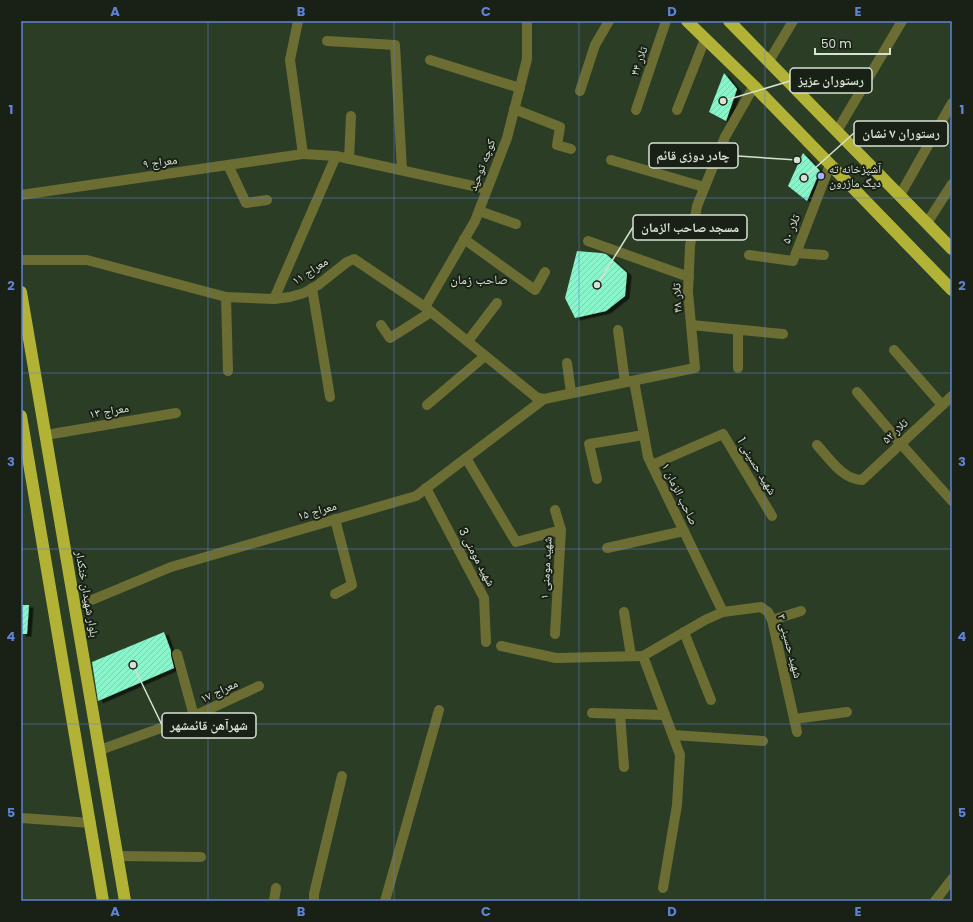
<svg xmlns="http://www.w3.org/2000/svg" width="973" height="922" font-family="Poppins,'Noto Naskh Arabic',sans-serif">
  <defs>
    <pattern id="building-hatch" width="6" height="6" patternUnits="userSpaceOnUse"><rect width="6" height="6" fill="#8af5ca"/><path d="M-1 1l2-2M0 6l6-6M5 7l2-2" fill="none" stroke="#7bd2ae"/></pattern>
    <filter id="shadow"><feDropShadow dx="4.5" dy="2.5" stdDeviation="0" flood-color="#0009"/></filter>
  </defs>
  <rect width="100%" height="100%" fill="#2b3d25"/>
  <!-- building -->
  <g fill="url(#building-hatch)" filter="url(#shadow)">
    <path d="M724,73L737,89L726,121L709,112Z"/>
    <path d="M803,153L820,171L807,201L788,186Z"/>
    <path d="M577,251L601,253L606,254L627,273L625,296L606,311L575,318L565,298Z"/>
    <path d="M21,605H29L27,634H21Z"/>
    <path d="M164,632L171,651V656L174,668L98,701L92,662Z"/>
  </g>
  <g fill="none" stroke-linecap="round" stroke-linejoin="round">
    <!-- minor -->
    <g stroke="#6c6d33" stroke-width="10">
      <path d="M298,21L290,60L303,154L336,156L487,189"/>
      <path d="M327,41L395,45L402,170"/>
      <path d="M430,60L520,88"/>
      <path d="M769,61L793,21"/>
      <path d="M580,91L595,45L609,21"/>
      <path d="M514,109L560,127L557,145L571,149"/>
      <path d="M636,110L666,21"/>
      <path d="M677,110L705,39"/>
      <path d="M837,131L902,21"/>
      <path d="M349,159L351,116"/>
      <path d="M611,160L704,187"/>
      <path d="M228,165L246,203L267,200"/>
      <path d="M21,195L303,154"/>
      <path d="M900,195L952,103"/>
      <path d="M479,211L516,224"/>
      <path d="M927,223L952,184"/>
      <path d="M464,239L535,290L545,272"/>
      <path d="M588,241L689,277"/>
      <path d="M796,253L824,255"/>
      <path d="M749,255L793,261L830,165"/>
      <path d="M21,260H87L226,297L274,299L290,297L304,293L318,285L347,262L354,259L425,307L536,397L544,399L695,368L688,292L690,246L697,206L725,137L754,86"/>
      <path d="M312,288L330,397"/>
      <path d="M226,297L228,371"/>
      <path d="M274,299L336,156"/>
      <path d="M425,307L475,221L507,138L527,59V21"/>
      <path d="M381,325L390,338L431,312"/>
      <path d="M691,325L783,334"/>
      <path d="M618,330L625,382"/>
      <path d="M738,330V368"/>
      <path d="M468,341L497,303"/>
      <path d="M894,350L942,405"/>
      <path d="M567,363L571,393"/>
      <path d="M634,381L648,457L723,612"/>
      <path d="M857,392L901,444L952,501"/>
      <path d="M427,405L485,356"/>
      <path d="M46,435L176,413"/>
      <path d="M817,445C829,458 843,480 862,480L952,396"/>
      <path d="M466,458L516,542L561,530L555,634"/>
      <path d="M652,465L723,434L772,516"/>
      <path d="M597,479L589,444L644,435"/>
      <path d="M426,488L484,598L486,642"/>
      <path d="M555,510L561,530"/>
      <path d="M335,519L352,585L335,594"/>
      <path d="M607,548L684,531"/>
      <path d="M75,607L171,567L416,496L544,399"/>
      <path d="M624,612L631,656"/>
      <path d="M772,620L801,611"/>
      <path d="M684,632L711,700"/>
      <path d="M501,646L556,658L643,656L705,620L723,612L761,607L768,612L772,620L797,732"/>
      <path d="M177,654L194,716"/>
      <path d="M643,656L680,755L677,805L663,888"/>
      <path d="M592,713L665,715"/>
      <path d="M620,714L624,767"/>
      <path d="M794,719L847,712"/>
      <path d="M673,735L763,741"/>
      <path d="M100,750L194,716L259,686"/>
      <path d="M21,818L91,823"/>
      <path d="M117,856L201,857"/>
      <path d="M274,901L276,888"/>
      <path d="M314,901V894L342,776"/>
      <path d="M385,901L439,710"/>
      <path d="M935,901L952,879"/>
    </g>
    <!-- highway -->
    <g stroke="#b2b336" stroke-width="12">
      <path d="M687,21L754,86L952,290"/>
      <path d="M729,21L952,249"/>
      <path d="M21,292L125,901"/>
      <path d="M21,416L103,901"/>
    </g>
  </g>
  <!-- grid -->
  <path fill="none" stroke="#5e82d6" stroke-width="1" stroke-opacity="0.55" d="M208,21V901M394,21V901M579,21V901M765,21V901M21,198H952M21,373H952M21,549H952M21,724H952"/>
  <!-- markers -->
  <circle fill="#a5b1fc" stroke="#192116" stroke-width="1.5" cx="821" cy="176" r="4"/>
  <g text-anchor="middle" stroke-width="4" stroke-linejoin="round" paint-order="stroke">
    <!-- street labels -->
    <g font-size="12" fill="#d7e2d3" stroke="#192116">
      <text transform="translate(639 61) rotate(-71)" y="4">تلار ۴۴</text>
      <text transform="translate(160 162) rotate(-8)" y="4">معراج ۹</text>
      <text transform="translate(482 165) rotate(-69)" y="4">کوچه توحید</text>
      <text transform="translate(791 229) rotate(-69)" y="4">تلار ۵۰</text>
      <text transform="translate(310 271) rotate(-33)" y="4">معراج ۱۱</text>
      <text transform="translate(677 298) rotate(-93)" y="4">تلار ۴۸</text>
      <text transform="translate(109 411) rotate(-10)" y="4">معراج ۱۳</text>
      <text transform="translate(895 431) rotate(-43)" y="4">تلار ۵۲</text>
      <text transform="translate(757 466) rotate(59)" y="4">شهید حسینی 1</text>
      <text transform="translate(680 494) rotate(64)" y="4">صاحب الزمان ۱</text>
      <text transform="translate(317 511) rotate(-16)" y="4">معراج ۱۵</text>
      <text transform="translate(477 557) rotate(62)" y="4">شهید مومنی 3</text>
      <text transform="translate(546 568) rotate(-87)" y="4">شهید مومنی ۱</text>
      <text transform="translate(87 594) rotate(80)" y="4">بلوار شهیدان خنکدار</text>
      <text transform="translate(790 646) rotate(75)" y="4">شهید حسینی ۳</text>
      <text transform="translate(219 691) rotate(-25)" y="4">معراج ۱۷</text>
    </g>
    <!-- poi labels -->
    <g font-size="12" fill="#d7e2d3" stroke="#192116" text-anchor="start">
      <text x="829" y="173">آشپزخانه ته<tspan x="829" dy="14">دیگ مازرون</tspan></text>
    </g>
    <!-- neighbourhood labels -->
    <g font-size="13" fill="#d7e2d3" stroke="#192116">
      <text x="479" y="284">صاحب زمان</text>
    </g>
  </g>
  <!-- callouts -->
  <path fill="none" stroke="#d7e2d3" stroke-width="1.5" d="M723 101L790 81M804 178L854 133M797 160L738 156M597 285L633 227M133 665L162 725"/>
  <g fill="#d7e2d3" stroke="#192116" stroke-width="1.5">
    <circle cx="723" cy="101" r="4"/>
    <circle cx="804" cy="178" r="4"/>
    <circle cx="797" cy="160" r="4"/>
    <circle cx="597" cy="285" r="4"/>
    <circle cx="133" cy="665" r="4"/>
  </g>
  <g fill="#192116" stroke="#d7e2d3" stroke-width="1.5">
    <rect x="790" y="68" width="82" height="25" rx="4"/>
    <rect x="854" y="121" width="94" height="25" rx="4"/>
    <rect x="649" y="143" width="89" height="25" rx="4"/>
    <rect x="633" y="215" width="114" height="25" rx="4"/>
    <rect x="162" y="713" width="94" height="25" rx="4"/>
  </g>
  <g font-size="13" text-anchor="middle" font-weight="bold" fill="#d7e2d3">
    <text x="831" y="85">رستوران عزیز</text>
    <text x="901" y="138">رستوران ۷ نشان</text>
    <text x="693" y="160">چادر دوزی قائم</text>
    <text x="690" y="232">مسجد صاحب الزمان</text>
    <text x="209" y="730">شهرآهن قائمشهر</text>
  </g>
  <!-- border -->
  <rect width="973" height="922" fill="none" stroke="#192116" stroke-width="44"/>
  <!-- scale -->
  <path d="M815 48v6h75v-6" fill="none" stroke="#d7e2d3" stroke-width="2"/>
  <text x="821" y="48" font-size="12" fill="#d7e2d3" stroke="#192116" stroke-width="3" paint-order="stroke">50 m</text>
  <rect x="22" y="22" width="929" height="878" fill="none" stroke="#5e82d6" stroke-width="1.5"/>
  <g font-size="13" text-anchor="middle" font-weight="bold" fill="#5e82d6">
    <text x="115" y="16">A</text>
    <text x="301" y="16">B</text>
    <text x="486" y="16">C</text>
    <text x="672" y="16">D</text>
    <text x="858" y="16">E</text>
    <text x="11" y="114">1</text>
    <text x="962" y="114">1</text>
    <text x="11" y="290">2</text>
    <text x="962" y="290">2</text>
    <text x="11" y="466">3</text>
    <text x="962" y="466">3</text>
    <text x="11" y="641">4</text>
    <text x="962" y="641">4</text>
    <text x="11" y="817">5</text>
    <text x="962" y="817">5</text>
    <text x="115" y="916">A</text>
    <text x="301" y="916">B</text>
    <text x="486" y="916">C</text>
    <text x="672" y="916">D</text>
    <text x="858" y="916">E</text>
  </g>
</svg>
